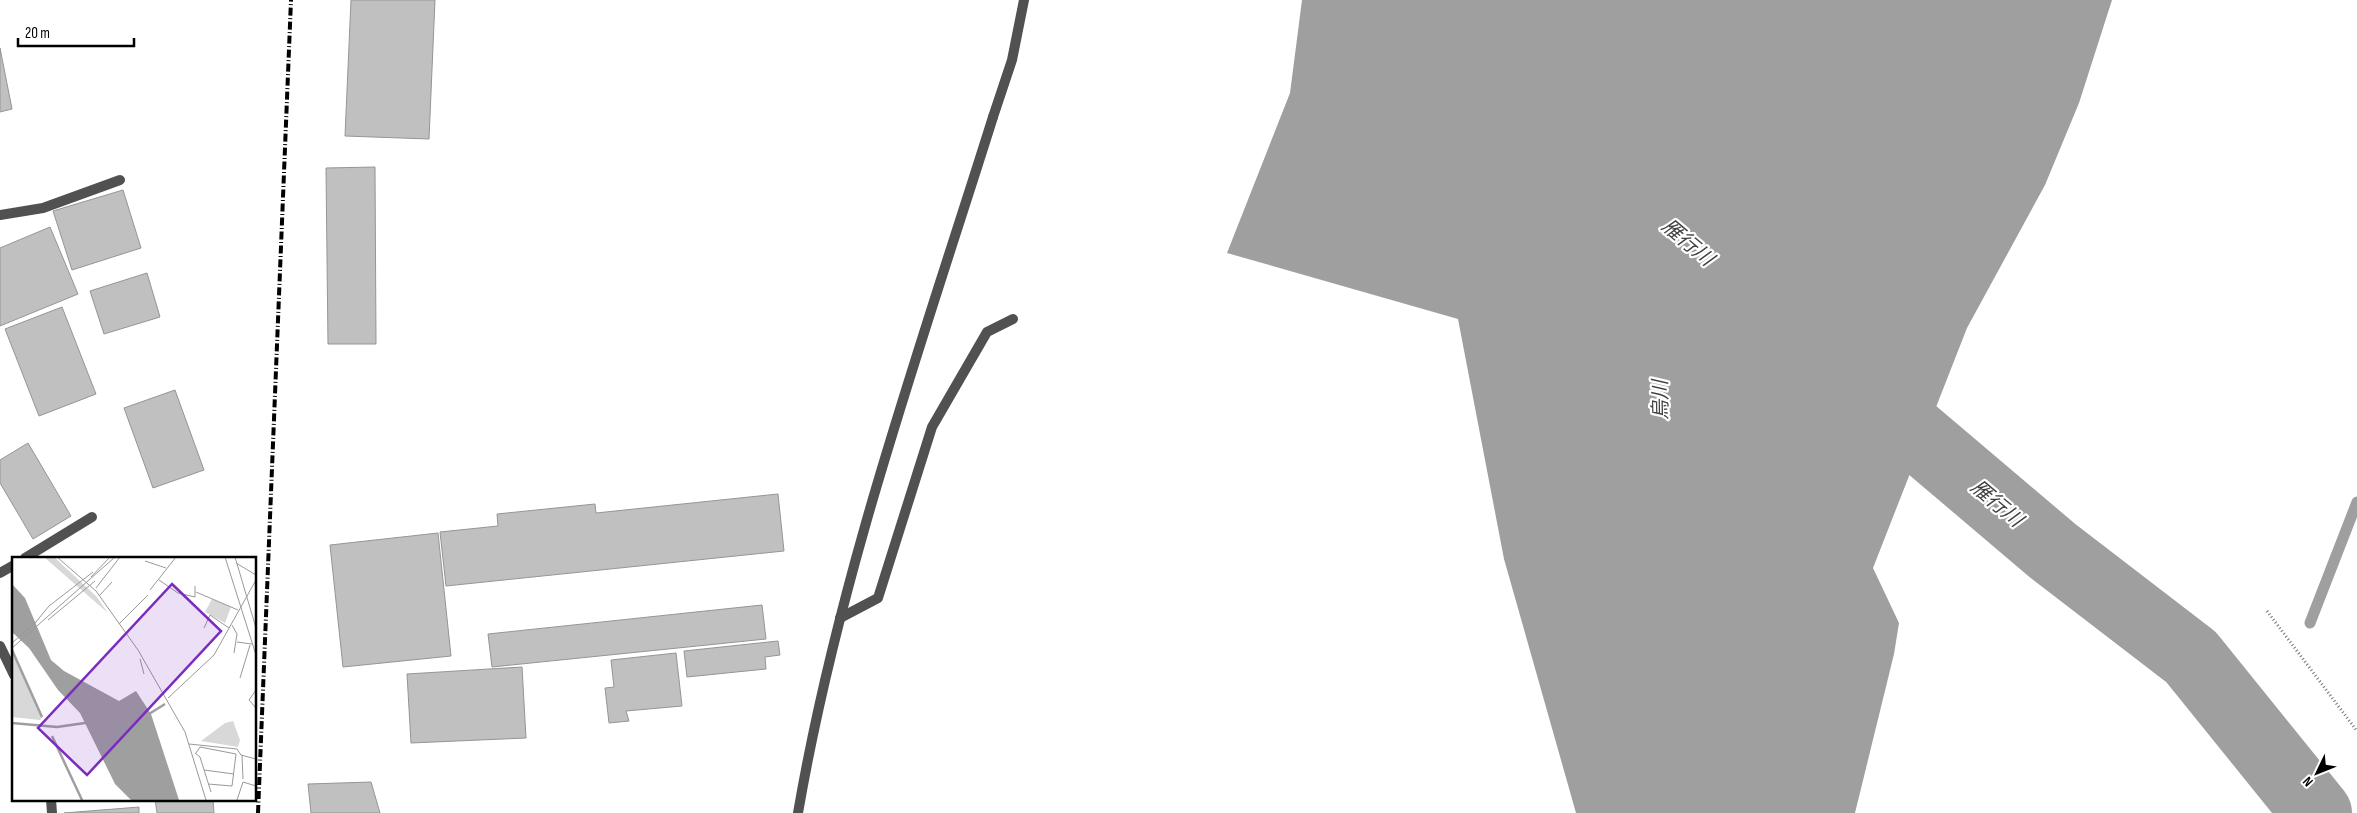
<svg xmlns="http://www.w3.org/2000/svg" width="2357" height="813" font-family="'Sofia Sans Condensed','Noto Sans JP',sans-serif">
  <rect width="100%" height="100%" fill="#fff"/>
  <!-- water -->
  <path fill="#9f9f9f" d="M1302,0H2112L2079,103L2045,185L1967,328L1873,568L1899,623L1894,654L1855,813H1576L1504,559L1458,319L1227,253L1290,93Z"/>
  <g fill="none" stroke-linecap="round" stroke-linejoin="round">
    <!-- stream -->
    <path stroke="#9f9f9f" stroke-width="11" d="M2310,623L2357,502"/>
    <!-- river -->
    <path stroke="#9f9f9f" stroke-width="70" d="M1849,378L2053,551L2191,657L2317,813"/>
  </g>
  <!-- building -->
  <g fill="#c0c0c0" stroke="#959595">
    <path d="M351,0H435L429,139L345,136Z"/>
    <path d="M0,48L12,109L0,112Z"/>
    <path d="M375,167L376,344H328L326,168Z"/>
    <path d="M123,190L141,248L72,270L53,211Z"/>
    <path d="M50,227L78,294L0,326V248Z"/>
    <path d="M147,273L160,317L104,334L90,291Z"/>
    <path d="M62,307L96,394L39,416L5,329Z"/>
    <path d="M175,390L204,470L153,488L124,408Z"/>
    <path d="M28,443L71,516L33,539L0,483V460Z"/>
    <path d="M778,494L784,551L446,586L440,532L498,526L497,514L595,504L596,513Z"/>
    <path d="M438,533L451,656L343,667L330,545Z"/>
    <path d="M762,605L766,639L492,667L488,634Z"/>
    <path d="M778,641L780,655L765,657L766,669L687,677L684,651Z"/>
    <path d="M676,653L682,706L626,711L629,721L609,723L605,688L614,687L611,660Z"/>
    <path d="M522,667L526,738L411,743L407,674Z"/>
    <path d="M371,782L380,813H311L308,784Z"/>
    <path d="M155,799H213L214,813H157Z"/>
    <path d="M139,807V813H64Z"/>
  </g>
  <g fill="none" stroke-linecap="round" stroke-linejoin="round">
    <!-- path -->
    <path stroke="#737373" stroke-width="3" stroke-dasharray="1 2.5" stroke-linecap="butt" d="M2267,611L2357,731"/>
    <!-- service -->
    <g stroke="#515151" stroke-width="10">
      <path d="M25,558L92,517"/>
      <path d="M0,573L14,565"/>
      <path d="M840,618L878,598L932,427L987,332L1013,319"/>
      <path d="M0,646L14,675"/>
      <path d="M51,799L52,813"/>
    </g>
    <!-- minor -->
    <g stroke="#515151" stroke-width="10">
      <path d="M993,117L1012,60L1024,0"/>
      <path d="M0,215L43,208L120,180"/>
    </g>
    <!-- tertiary -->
    <path stroke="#515151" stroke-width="10" d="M798,813C839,575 921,346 993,117"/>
    <!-- rail -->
    <path stroke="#000" stroke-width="4" stroke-dasharray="8 2.5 1 2.5" stroke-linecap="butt" d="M258,813L291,0"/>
  </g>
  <g text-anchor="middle" stroke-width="4.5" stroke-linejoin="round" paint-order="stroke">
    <!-- water labels -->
    <g font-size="20" font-style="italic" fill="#404040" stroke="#fff">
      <text transform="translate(1688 242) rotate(40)" y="7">雁行川</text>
      <text transform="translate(1660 400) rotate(-91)" y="7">烏川</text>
      <text transform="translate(1997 503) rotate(40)" y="7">雁行川</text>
    </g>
  </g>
  <!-- overview -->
  <g transform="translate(12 557)">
    <rect width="244" height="244" fill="#fff"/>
    <path d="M32,0H42L84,39L96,56ZM200,42L219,50L213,66L193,55ZM0,94L30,161L28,163L0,160ZM221,164L228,183L226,190L189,184L213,166Z" fill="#d8d8d8"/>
    <path d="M0,27L13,41L39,103L52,114L107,144L124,134L139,157L167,243H119L103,227L68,156L46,133L17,91L0,75Z" fill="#9f9f9f"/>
    <path fill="none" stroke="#9f9f9f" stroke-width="2.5" d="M0,93L30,160M137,157L153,147M0,166L45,170L80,165M40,179L70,243"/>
    <path fill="none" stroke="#999" stroke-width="1" d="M45,0L84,34L126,93L173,175L194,243M213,0L244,98M223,0L244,71M133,4L154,11M224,6L244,18M79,20L98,0M147,23L166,36L183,40V29M84,31L108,0M138,33L164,0M184,35L226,53M87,39L100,25M36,63L83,24M23,66L37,49L81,15M107,67L136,38M220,68L225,77L222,96M192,71L198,58L217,71M225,85L240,87M0,86L24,65M0,91L103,0M128,102L132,117M228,121L238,88M244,133L237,143L244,151M156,141L202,98L244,23M177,187L225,192L229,198L244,202M183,196L188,200L199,235M184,196L188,190L224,197L220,229L196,227M230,198L231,222M192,213L222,217M225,243L231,225L244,229"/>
    <path fill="#7b2cbf" fill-opacity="0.15" stroke="#7b2cbf" stroke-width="2.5" d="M160,27L209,74L75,218L26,171Z"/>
    <rect width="244" height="244" fill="none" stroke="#000" stroke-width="2.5"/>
  </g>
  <!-- north arrow -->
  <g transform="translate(2317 773) rotate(227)" stroke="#ffffff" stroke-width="4" paint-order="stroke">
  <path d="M0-4L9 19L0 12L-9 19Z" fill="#000000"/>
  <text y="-8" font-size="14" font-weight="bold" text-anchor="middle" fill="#000000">N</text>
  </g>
  <!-- scale -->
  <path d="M18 38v8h116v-8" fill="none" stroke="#000000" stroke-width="2.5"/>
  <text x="25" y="38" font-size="15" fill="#000000" stroke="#ffffff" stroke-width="4" paint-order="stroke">20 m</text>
</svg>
